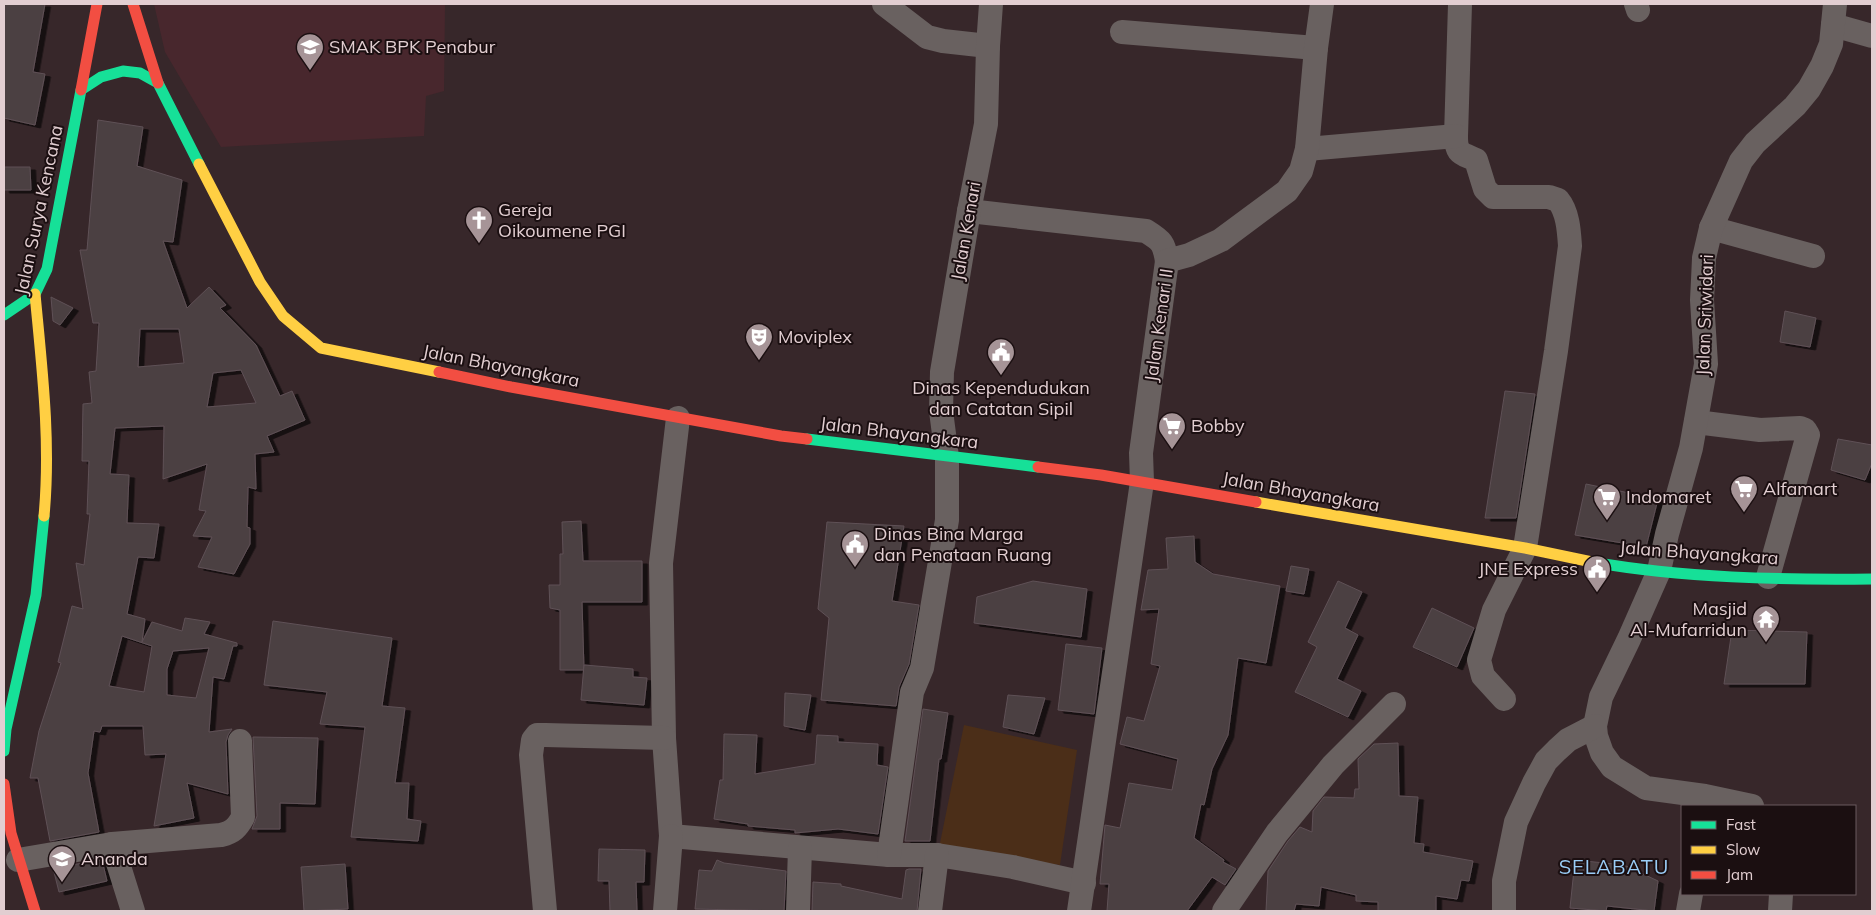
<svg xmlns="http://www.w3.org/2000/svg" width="1876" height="915" font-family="Mulish,sans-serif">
  <defs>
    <filter id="shadow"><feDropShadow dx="5.5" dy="3" stdDeviation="0" flood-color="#0009"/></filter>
  </defs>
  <rect width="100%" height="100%" fill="#37272a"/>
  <!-- built -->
  <path fill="#48272d" d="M154,4H445L444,91L426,96L424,136L221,147L165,52Z"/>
  <!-- green -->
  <path fill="#4b2e18" d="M964,725L1077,750L1060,865L939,848Z"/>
  <!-- building -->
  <g fill="#4b3f42" stroke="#5f5156" fill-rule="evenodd" filter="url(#shadow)">
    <path d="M4,4H45L33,72L45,74L35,125L4,118Z"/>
    <path d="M98,120L143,127L137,166L182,180L173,242L163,241L187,308L209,287L226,305L220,308L256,345L280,396L292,391L305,420L267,436L274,452L255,454L256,489L248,487L247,527L250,528V544L234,574L198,567L212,537L193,536L206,511L199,510L207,464L163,479L164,426L115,428L110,474L129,475L127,523L159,524L154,558L138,557L127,614L145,619L142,642L152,622L182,631L185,618L210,622L204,634L237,643V646H233L224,679L213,677L209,732L232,729L228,735L226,742L228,794L187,783L194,818L154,826L166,754L145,755L143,726H102L100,732L94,731L88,773L99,832L50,841L38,778H30L39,731L61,663L58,662L72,606L83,609L76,563L84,565L90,514H87L89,461H82L83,404L92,403L89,372L96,371L99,323H93L80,250H87ZM140,329H179L184,363L138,367ZM241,370L256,403L207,407L213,373ZM122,636L152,646L144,692L109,686ZM209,648L196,698L167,695V669L173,651Z"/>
    <path d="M4,167H30L31,190H4Z"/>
    <path d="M51,297L73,308L60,325L53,321Z"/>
    <path d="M1785,311L1816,318L1810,347L1780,342Z"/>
    <path d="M1505,391L1535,394L1516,518H1485Z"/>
    <path d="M1838,439L1872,445V463L1865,480L1831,470Z"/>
    <path d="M1586,484L1658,499L1646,547L1575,535Z"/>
    <path d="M581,521L583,561H642V602H582L584,670H560V610L550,608L549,585H560V554H563L562,522Z"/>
    <path d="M827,522L904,526L892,601L919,605L909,664L899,687L896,706L821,700L829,618L818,609Z"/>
    <path d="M1194,536L1195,562L1213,574L1280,586L1266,663L1238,658L1228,735L1212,769L1204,805L1201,804L1194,838L1224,860L1223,862L1236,869L1225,885L1212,877L1187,911H1107L1109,884H1100L1105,825L1120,828L1129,783L1172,790L1178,759L1120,744L1127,717L1144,721L1160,666L1151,664L1159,609L1141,610L1148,570L1168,569L1166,538Z"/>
    <path d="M1291,566L1309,569L1304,594L1286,591Z"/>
    <path d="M1033,581L1087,589L1081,637L974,623L977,597Z"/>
    <path d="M1338,581L1362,592L1345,628L1358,635L1337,679L1361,691L1348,717L1295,692L1317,647L1308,642Z"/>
    <path d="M1432,608L1474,628L1457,667L1413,647Z"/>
    <path d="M273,621L392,638L382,706L405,708L395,783H409L407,819L421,821L418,841L351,837L365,727L320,724L327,692L264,685Z"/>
    <path d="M1732,630L1807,632L1805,684H1724Z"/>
    <path d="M1066,644L1102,648L1094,714L1058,710Z"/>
    <path d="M584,665L633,669V677L647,678L644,705L581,700Z"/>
    <path d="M785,693L811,695L805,730L784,726Z"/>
    <path d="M1008,695L1045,698L1034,734L1003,727Z"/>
    <path d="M923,709L948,713L941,759H939L930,841H905Z"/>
    <path d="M724,734L757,735L755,774L815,764L817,735L838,736V742L878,744L877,765L888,767L878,834L838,829L795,833V830L748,826V824L714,819L720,780H723Z"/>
    <path d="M253,737L318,738L315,804L280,803V829H252L257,816Z"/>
    <path d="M1398,743L1399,796L1418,797L1414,843L1424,844L1423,852L1473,861L1469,881L1461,880L1457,899L1436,896V911H1378V902L1356,901V895L1321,887L1319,906L1296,904L1294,911H1266L1268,871L1288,841L1300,827L1312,832L1313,811L1324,797L1354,798L1355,789H1359L1358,759L1374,744Z"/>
    <path d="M599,849L645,850L644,882H636L637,911H610L609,881H598Z"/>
    <path d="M102,860L107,881L59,892L53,868Z"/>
    <path d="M717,860L724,863L786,871L784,911L695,909L699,870L712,871Z"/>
    <path d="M1575,860L1624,865L1658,881L1654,911L1607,906L1606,911L1570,908Z"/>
    <path d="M345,864L348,909L304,911L301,867Z"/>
    <path d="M909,869H921L917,911H812L813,882L841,884V886L902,899L906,870Z"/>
  </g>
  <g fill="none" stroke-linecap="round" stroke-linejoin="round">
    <!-- street -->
    <g stroke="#696160" stroke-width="24">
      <path d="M884,4L927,37L943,41L988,46"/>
      <path d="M1460,4L1456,136C1456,155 1462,153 1476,160L1485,189L1493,197H1549L1558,200C1568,212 1569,231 1570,246L1556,351L1525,548L1494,610L1479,660L1483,676L1504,699"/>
      <path d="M1636,4L1638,10"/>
      <path d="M1833,25L1872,36"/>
      <path d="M1122,32L1316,48"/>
      <path d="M1307,149L1456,136"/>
      <path d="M969,211L1146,231C1162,241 1164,243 1167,261"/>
      <path d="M1711,228L1813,256"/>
      <path d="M678,418L661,563L664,738L671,836L889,855H937L1013,867L1084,883"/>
      <path d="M1696,422L1760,430L1800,428L1805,430L1808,435L1768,577"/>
      <path d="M1752,806L1705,796L1646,788L1612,767L1602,753L1596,736L1595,726L1601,697L1629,639L1659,571L1667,534L1691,448L1706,364L1702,300L1703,280L1704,258L1711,228L1741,161L1755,143L1795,106L1809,89L1822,66L1831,44L1835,4"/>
      <path d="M112,844L133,911"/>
      <path d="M889,855L912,692L922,668L947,520V457L941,411L942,372L969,211L986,124L988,46L991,4"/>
      <path d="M18,860L112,844L221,835C233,832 237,828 243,817L240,741"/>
      <path d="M545,911L531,755L533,740L537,735H545L664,738"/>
      <path d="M665,911L671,836"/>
      <path d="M798,911L800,848"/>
      <path d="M930,911L937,855"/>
      <path d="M1079,911L1142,482L1141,453L1167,261L1189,255L1221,240L1287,191L1301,171L1307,149L1316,48L1322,4"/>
      <path d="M1224,911L1277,833L1333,765L1394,704"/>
      <path d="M1504,911V881L1516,822L1534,783L1546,761L1557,750L1568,740L1595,726"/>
      <path d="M1688,911L1691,894"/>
      <path d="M1780,911L1781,894"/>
    </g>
    <!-- fast -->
    <g stroke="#16e098" stroke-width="11">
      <path d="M4,315L35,294L47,269L81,90L101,77L123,71L140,73L158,83L199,164"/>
      <path d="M807,439L1038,467"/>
      <path d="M1592,562C1684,578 1779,580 1872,579"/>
      <path d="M4,751L6,729L36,595L44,516"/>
    </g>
    <!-- slow -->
    <g stroke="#ffcf43" stroke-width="11">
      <path d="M199,164L260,282L283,316L321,348L439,372"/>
      <path d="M35,294C42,368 51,442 44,516"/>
      <path d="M1256,502L1525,548L1592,562"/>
    </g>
    <!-- jam -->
    <g stroke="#f24e42" stroke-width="11">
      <path d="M133,4L158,83"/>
      <path d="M81,90L97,4"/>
      <path d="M439,372L511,387L781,436L807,439"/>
      <path d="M1038,467L1101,475L1256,502"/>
      <path d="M4,784L11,833L35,911"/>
    </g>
  </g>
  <!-- icons -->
  <defs>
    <g id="school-pin" transform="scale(1.4375)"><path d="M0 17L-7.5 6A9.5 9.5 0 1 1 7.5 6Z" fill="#a69497" stroke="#1b0f11"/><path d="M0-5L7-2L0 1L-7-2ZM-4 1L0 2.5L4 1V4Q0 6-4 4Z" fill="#fff"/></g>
    <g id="church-pin" transform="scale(1.4375)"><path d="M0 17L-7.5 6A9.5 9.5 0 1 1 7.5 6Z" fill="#a69497" stroke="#1b0f11"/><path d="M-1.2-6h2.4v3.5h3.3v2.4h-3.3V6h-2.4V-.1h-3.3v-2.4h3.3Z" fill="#fff"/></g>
    <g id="theatre-pin" transform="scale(1.4375)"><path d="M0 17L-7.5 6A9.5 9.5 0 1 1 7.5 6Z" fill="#a69497" stroke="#1b0f11"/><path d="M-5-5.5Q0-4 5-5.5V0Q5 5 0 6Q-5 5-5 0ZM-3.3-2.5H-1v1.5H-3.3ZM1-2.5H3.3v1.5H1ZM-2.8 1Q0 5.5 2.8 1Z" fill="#fff"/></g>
    <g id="civic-pin" transform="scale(1.4375)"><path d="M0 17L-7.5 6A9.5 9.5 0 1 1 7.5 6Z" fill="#a69497" stroke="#1b0f11"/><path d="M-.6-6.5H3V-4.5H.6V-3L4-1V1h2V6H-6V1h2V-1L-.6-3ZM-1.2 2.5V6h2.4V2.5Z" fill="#fff"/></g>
    <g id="supermarket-pin" transform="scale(1.4375)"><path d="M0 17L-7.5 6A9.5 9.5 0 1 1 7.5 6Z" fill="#a69497" stroke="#1b0f11"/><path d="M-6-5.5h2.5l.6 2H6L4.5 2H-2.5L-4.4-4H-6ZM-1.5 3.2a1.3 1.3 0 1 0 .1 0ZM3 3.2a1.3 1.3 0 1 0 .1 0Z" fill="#fff"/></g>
    <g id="temple-pin" transform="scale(1.4375)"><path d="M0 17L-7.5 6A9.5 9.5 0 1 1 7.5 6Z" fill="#a69497" stroke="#1b0f11"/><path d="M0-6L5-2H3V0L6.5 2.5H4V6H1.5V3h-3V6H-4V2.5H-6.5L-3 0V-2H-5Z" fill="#fff"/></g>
  </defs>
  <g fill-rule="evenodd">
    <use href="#school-pin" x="310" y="47"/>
    <use href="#church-pin" x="479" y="220"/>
    <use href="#theatre-pin" x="759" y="337"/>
    <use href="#civic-pin" x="1001" y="352"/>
    <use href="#supermarket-pin" x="1172" y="426"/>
    <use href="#supermarket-pin" x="1744" y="489"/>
    <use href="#supermarket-pin" x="1607" y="497"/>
    <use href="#civic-pin" x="855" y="544"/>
    <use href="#civic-pin" x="1597" y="569"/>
    <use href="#temple-pin" x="1766" y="619"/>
    <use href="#school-pin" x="62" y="859"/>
  </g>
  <g text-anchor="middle" stroke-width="4" stroke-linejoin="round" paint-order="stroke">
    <!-- poi labels -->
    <g font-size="18" fill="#e2ced1" stroke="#1b0f11" text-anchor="start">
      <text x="329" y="53">SMAK BPK Penabur</text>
      <text x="498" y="216">Gereja<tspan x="498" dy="21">Oikoumene PGI</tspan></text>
      <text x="778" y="343">Moviplex</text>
      <text x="1001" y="394" text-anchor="middle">Dinas Kependudukan<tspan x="1001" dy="21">dan Catatan Sipil</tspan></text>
      <text x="1191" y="432">Bobby</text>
      <text x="1763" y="495">Alfamart</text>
      <text x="1626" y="503">Indomaret</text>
      <text x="874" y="540">Dinas Bina Marga<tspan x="874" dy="21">dan Penataan Ruang</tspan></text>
      <text x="1578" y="575" text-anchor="end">JNE Express</text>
      <text x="1747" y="615" text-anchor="end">Masjid<tspan x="1747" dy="21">Al-Mufarridun</tspan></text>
      <text x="81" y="865">Ananda</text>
    </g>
    <!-- street labels -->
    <g font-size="18" fill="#e2ced1" stroke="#1b0f11">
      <text transform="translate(39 210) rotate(-78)" y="6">Jalan Surya Kencana</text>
      <text transform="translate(966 231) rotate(-80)" y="6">Jalan Kenari</text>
      <text transform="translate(1705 315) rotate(-88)" y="6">Jalan Sriwidari</text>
      <text transform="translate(1159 325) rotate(-82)" y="6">Jalan Kenari II</text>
      <text transform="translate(501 366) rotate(11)" y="6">Jalan Bhayangkara</text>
      <text transform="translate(899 433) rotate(7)" y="6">Jalan Bhayangkara</text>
      <text transform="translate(1301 492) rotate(10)" y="6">Jalan Bhayangkara</text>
      <text transform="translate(1699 553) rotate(4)" y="6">Jalan Bhayangkara</text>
    </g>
    <!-- quarter labels -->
    <g font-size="20" letter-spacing="1" fill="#9acdf7" stroke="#1b0f11">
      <text x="1614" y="874">SELABATU</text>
    </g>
  </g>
  <!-- border -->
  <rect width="1876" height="915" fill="none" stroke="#e2ced1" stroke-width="10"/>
  <!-- legend -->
  <rect x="1681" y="805" width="175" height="90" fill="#1b0f11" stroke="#6b5b5e"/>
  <rect x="1691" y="821" width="25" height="8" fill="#16e098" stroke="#6b5b5e"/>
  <text x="1726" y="830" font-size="15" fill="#e2ced1">Fast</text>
  <rect x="1691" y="846" width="25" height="8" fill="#ffcf43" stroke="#6b5b5e"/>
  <text x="1726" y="855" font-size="15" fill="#e2ced1">Slow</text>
  <rect x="1691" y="871" width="25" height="8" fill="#f24e42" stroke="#6b5b5e"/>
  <text x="1726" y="880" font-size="15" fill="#e2ced1">Jam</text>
</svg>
